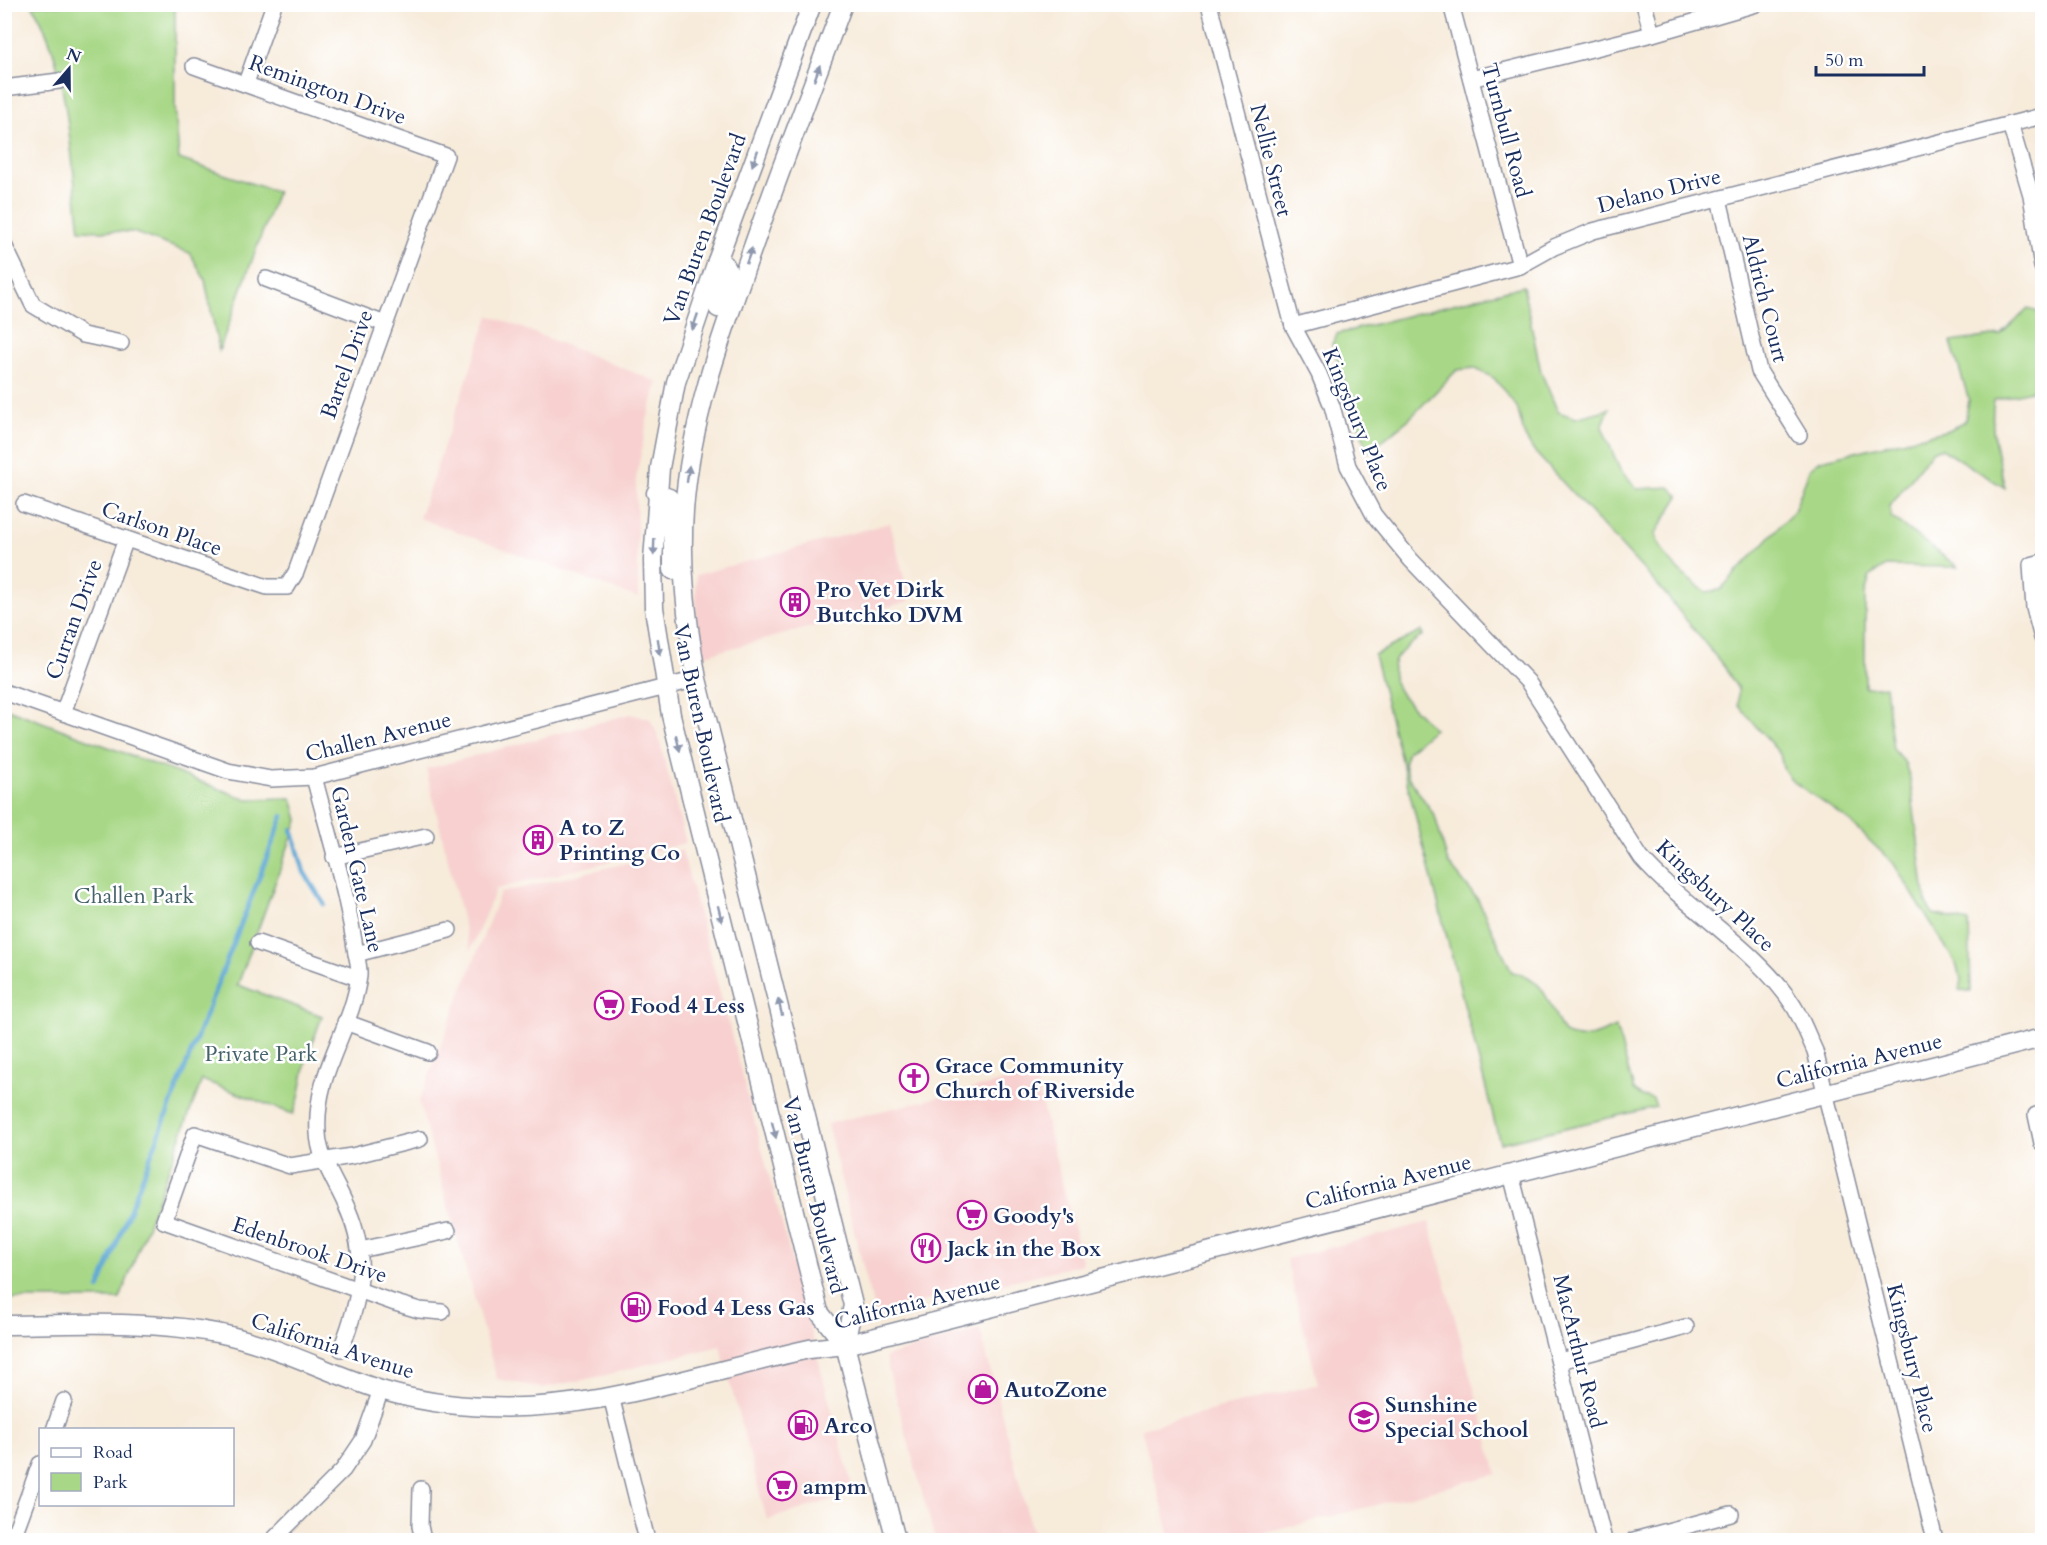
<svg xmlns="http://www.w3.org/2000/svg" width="2047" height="1545" font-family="Cardo,serif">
  <rect width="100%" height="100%" fill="#fff"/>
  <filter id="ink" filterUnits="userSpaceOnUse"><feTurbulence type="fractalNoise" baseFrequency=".0167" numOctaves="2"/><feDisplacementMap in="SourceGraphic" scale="12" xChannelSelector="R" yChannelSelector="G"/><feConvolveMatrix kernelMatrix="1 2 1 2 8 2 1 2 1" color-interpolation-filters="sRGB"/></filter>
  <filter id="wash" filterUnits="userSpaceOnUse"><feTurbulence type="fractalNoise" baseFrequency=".008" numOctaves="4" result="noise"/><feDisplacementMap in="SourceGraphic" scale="24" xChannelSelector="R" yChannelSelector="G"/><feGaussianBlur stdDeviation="1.35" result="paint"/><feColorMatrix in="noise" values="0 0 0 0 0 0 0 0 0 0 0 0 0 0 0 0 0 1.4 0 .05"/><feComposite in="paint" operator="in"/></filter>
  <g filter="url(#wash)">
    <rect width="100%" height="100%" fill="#f7ebda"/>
    <!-- built -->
    <g fill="#f7d0cf">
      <path d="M489,315L658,382L647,420L636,479L638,598L419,518Z"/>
      <path d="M890,523L910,601L702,656L696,617V575Z"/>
      <path d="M630,714L650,719L658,735L686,843L496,889L470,951L426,769Z"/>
      <path d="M682,850L854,1493L767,1520L720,1346L602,1376L542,1388L497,1379L419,1102L500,893Z"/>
      <path d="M1034,1074L1083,1264L875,1313L827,1124Z"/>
      <path d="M1429,1222L1497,1474L1238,1540H1171L1141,1428L1318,1384L1286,1259Z"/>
      <path d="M979,1329L982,1337L1034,1540H935L885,1357Z"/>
    </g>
    <!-- green -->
    <g fill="#a8d887" stroke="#628472" stroke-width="1.5">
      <path d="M32,5H175V106L179,159L277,192L219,351L205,280L190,253L133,232L80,230C71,164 69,60 32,5Z"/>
      <path d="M1523,286L1541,372L1558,412L1576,418L1609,409L1602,427L1620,470L1637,489L1670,487L1679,496L1655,534C1662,558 1685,578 1706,592L1720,590L1794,511L1810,468L1821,460L1949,430L1965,421L1969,400L1951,342L2000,335L2028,309L2042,313V388L1994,400C1989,430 1998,458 2005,488L1942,449L1933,450L1890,506L1891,517L1958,567L1886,566L1870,576L1865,594V688L1885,686L1893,749L1905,763L1910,779L1926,903L1933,914L1969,922L1971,991H1959L1961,979L1956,964L1894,864L1847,819L1791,780L1783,768L1780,754L1738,705V689L1725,668L1662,590L1533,450L1525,437L1517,407L1494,378L1474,368L1457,370L1409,419L1368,452L1332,344L1337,334Z"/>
      <path d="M1422,631L1423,635C1415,641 1404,648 1398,656C1378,682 1418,712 1434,729L1408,751L1404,764L1409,778L1435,816L1448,863L1478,900L1512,972C1546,976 1549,1007 1564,1033C1584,1042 1597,1036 1616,1027L1634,1090L1642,1096L1653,1099L1656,1107L1500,1143L1374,655Z"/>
      <path d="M5,708L246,799L292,798L298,820L237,987L238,985L322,1016L306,1061L299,1098L293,1114L202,1080L120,1299H5Z"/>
    </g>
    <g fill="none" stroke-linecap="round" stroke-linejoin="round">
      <!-- stream -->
      <g stroke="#5fa8d6" stroke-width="4.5">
        <path d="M292,829L304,872L324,904"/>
        <path d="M99,1289L283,816"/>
      </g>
    </g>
  </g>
  <g filter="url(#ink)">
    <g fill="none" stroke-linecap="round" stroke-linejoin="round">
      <!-- minor casing -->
      <g stroke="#898d9c" stroke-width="18">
        <g id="minor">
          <path d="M1209,4L1293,326L1319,374L1332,406L1348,466L1374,515L1411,560L1528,682L1641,858C1685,908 1759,951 1793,1005C1802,1019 1808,1036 1815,1051L1935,1540"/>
          <path d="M1451,4L1520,266"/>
          <path d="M1644,4L1652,34"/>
          <path d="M1471,79L1652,34L1756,4"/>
          <path d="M246,83L274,4"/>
          <path d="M4,88L59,81"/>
          <path d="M2010,124L2031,195L2042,267"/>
          <path d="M1719,199L1759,371L1799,435"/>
          <path d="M4,245L33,305L83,335L121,343"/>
          <path d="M266,279L385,324"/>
          <path d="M1293,326L1520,266L1554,247L1593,231L2042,116"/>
          <path d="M24,504L267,587H287L296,572L446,156L194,66"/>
          <path d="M2042,562L2031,565L2034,608L2042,638"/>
          <path d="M4,692L228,771L271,779L314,777L697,679"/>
          <path d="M63,713L126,539"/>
          <path d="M314,777C328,831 345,885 354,941C355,952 360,965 359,976C352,1031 314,1071 318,1133C319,1158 334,1179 344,1201C370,1254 362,1296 341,1349"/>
          <path d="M334,857L426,836"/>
          <path d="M258,943L358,978"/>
          <path d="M356,954L449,930"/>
          <path d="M345,1022L428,1052"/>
          <path d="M2036,1115L2042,1143"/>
          <path d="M420,1139L352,1156L290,1166L195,1134L164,1221L392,1302L419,1310L442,1312"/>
          <path d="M1511,1174L1604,1540"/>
          <path d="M360,1250L448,1231"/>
          <path d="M1560,1361L1686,1327"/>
          <path d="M611,1396L647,1540"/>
          <path d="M54,1430L64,1401"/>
          <path d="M421,1489L420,1526L423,1540"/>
          <path d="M12,1540L40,1464"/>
          <path d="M273,1540L343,1470L363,1440L381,1390"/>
          <path d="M1634,1540L1731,1514"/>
        </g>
      </g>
      <!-- major casing -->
      <g stroke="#898d9c" stroke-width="21">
        <g id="major">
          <path d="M812,4L717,261L676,382L660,468L653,560L654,608L671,715L819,1312L845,1345"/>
          <path d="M843,4C811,90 778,175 748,261C719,342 690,424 684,511C680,568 687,623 697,679L853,1305L845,1345L896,1540"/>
          <path d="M717,261L725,265L728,271L718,308"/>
          <path d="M656,493L669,498L673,510V570"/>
          <path d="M4,1325C77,1324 151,1320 222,1334C278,1346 327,1373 381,1390C414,1400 453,1406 488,1407C597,1412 704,1372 809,1349L845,1345L2042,1038"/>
        </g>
      </g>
      <!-- minor -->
      <use href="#minor" stroke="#fff" stroke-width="15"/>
      <!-- major -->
      <use href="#major" stroke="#fff" stroke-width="18"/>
    </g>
    <!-- one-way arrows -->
    <defs><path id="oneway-solid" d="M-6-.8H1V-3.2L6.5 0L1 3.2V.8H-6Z" transform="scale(1.5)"/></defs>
    <g fill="#8d97ae">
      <use href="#oneway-solid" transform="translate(817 73) rotate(-70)"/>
      <use href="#oneway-solid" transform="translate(755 158) rotate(110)"/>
      <use href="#oneway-solid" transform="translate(749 256) rotate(-70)"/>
      <use href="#oneway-solid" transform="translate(695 322) rotate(109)"/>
      <use href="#oneway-solid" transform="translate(688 474) rotate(-83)"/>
      <use href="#oneway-solid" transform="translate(654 547) rotate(92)"/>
      <use href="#oneway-solid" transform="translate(659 647) rotate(82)"/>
      <use href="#oneway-solid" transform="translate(678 743) rotate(76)"/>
      <use href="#oneway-solid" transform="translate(720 914) rotate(76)"/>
      <use href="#oneway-solid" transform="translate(780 1007) rotate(-104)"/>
      <use href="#oneway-solid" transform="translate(774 1130) rotate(76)"/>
    </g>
  </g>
  <!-- icons -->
  <defs>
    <g id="building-ring" transform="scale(1.5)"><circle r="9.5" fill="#fff" stroke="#b5179e" stroke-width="1.5"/><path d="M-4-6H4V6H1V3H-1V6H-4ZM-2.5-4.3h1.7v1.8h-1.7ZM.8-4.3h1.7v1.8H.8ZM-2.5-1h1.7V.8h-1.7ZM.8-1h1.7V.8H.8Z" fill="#b5179e"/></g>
    <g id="supermarket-ring" transform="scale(1.5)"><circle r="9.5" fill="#fff" stroke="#b5179e" stroke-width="1.5"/><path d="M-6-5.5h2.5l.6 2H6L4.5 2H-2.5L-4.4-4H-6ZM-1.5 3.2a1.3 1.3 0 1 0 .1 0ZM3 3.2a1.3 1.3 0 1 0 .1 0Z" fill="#b5179e"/></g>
    <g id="church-ring" transform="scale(1.5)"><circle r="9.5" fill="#fff" stroke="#b5179e" stroke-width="1.5"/><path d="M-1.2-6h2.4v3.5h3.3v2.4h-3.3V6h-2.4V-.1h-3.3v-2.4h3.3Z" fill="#b5179e"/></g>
    <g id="restaurant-ring" transform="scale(1.5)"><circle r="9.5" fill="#fff" stroke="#b5179e" stroke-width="1.5"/><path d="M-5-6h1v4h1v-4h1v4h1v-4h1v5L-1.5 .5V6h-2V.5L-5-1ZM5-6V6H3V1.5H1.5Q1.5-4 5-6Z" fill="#b5179e"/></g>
    <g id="fuel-ring" transform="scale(1.5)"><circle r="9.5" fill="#fff" stroke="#b5179e" stroke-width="1.5"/><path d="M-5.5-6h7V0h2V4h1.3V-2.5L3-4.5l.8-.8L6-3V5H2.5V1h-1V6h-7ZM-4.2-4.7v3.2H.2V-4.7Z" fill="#b5179e"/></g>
    <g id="shop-ring" transform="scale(1.5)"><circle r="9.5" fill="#fff" stroke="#b5179e" stroke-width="1.5"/><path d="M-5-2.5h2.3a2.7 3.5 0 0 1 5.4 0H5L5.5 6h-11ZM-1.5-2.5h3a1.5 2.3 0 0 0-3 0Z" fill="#b5179e"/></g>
    <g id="school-ring" transform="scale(1.5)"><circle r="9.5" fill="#fff" stroke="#b5179e" stroke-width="1.5"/><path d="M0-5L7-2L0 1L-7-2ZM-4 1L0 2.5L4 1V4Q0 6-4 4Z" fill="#b5179e"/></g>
  </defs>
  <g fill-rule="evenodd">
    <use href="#building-ring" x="795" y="602"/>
    <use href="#building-ring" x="538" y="840"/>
    <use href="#supermarket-ring" x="609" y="1005"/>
    <use href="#church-ring" x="914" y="1078"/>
    <use href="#supermarket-ring" x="972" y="1215"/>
    <use href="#restaurant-ring" x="926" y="1248"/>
    <use href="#fuel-ring" x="636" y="1307"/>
    <use href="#shop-ring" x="983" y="1389"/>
    <use href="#school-ring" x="1364" y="1417"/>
    <use href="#fuel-ring" x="803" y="1425"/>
    <use href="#supermarket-ring" x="782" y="1486"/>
  </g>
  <g text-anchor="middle" stroke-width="5" stroke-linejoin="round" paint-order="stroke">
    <!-- street labels -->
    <g font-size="22" fill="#1b2f5e" stroke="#fff">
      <text transform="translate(328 89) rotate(20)" y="8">Remington Drive</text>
      <text transform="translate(1507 130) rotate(75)" y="8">Turnbull Road</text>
      <text transform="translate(1272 160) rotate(76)" y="8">Nellie Street</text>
      <text transform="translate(1659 190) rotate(-14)" y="8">Delano Drive</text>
      <text transform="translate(704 229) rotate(-70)" y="8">Van Buren Boulevard</text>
      <text transform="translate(1766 298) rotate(76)" y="8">Aldrich Court</text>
      <text transform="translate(346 364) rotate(-70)" y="8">Bartel Drive</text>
      <text transform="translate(1358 419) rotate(68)" y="8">Kingsbury Place</text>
      <text transform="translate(162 528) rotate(19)" y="8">Carlson Place</text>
      <text transform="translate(73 619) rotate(-70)" y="8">Curran Drive</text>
      <text transform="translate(702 723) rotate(78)" y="8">Van Buren Boulevard</text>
      <text transform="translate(378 736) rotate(-14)" y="8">Challen Avenue</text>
      <text transform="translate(358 869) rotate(77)" y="8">Garden Gate Lane</text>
      <text transform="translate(1716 895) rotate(43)" y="8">Kingsbury Place</text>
      <text transform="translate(1859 1060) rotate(-14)" y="8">California Avenue</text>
      <text transform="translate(1388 1181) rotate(-14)" y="8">California Avenue</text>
      <text transform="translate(815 1195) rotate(76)" y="8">Van Buren Boulevard</text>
      <text transform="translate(310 1249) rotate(19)" y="8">Edenbrook Drive</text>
      <text transform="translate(917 1301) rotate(-14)" y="8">California Avenue</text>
      <text transform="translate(333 1345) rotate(18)" y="8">California Avenue</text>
      <text transform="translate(1580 1351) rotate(76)" y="8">MacArthur Road</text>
      <text transform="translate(1913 1358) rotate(76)" y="8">Kingsbury Place</text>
    </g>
    <!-- poi labels -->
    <g font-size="22" font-weight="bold" fill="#1b2f5e" stroke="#fff" text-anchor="start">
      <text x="816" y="597">Pro Vet Dirk<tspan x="816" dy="25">Butchko DVM</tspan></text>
      <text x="559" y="835">A to Z<tspan x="559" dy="25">Printing Co</tspan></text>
      <text x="630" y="1013">Food 4 Less</text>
      <text x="935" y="1073">Grace Community<tspan x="935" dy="25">Church of Riverside</tspan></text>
      <text x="993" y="1223">Goody's</text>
      <text x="947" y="1256">Jack in the Box</text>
      <text x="657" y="1315">Food 4 Less Gas</text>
      <text x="1004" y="1397">AutoZone</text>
      <text x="1385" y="1412">Sunshine<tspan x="1385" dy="25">Special School</tspan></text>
      <text x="824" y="1433">Arco</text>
      <text x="803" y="1494">ampm</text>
    </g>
    <!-- park labels -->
    <g font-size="22" fill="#45626a" stroke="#fff">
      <text x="134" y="903">Challen Park</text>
      <text x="261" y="1061">Private Park</text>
    </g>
  </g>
  <!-- margin -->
  <rect width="2047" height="1545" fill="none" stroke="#fff" stroke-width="24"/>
  <!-- legend -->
  <rect x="39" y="1428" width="195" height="78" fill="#ffffff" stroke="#a4acbf" stroke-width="1.5"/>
  <rect x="51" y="1448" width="30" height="9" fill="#ffffff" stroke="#a4acbf" stroke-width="1.5"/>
  <text x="93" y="1458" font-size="18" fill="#1b2f5e">Road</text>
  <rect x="51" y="1473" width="30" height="18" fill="#a8d887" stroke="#a4acbf" stroke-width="1.5"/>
  <text x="93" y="1488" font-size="18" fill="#1b2f5e">Park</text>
  <!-- north arrow -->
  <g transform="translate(69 69) rotate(20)" stroke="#ffffff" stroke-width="4.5" paint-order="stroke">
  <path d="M0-4.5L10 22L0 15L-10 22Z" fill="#1b2f5e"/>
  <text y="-9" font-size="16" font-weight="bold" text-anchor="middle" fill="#1b2f5e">N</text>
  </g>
  <!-- scale -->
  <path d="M1816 66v9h108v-9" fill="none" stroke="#1b2f5e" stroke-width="3"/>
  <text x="1825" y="66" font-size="18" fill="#1b2f5e" stroke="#ffffff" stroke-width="4.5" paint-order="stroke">50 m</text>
</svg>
